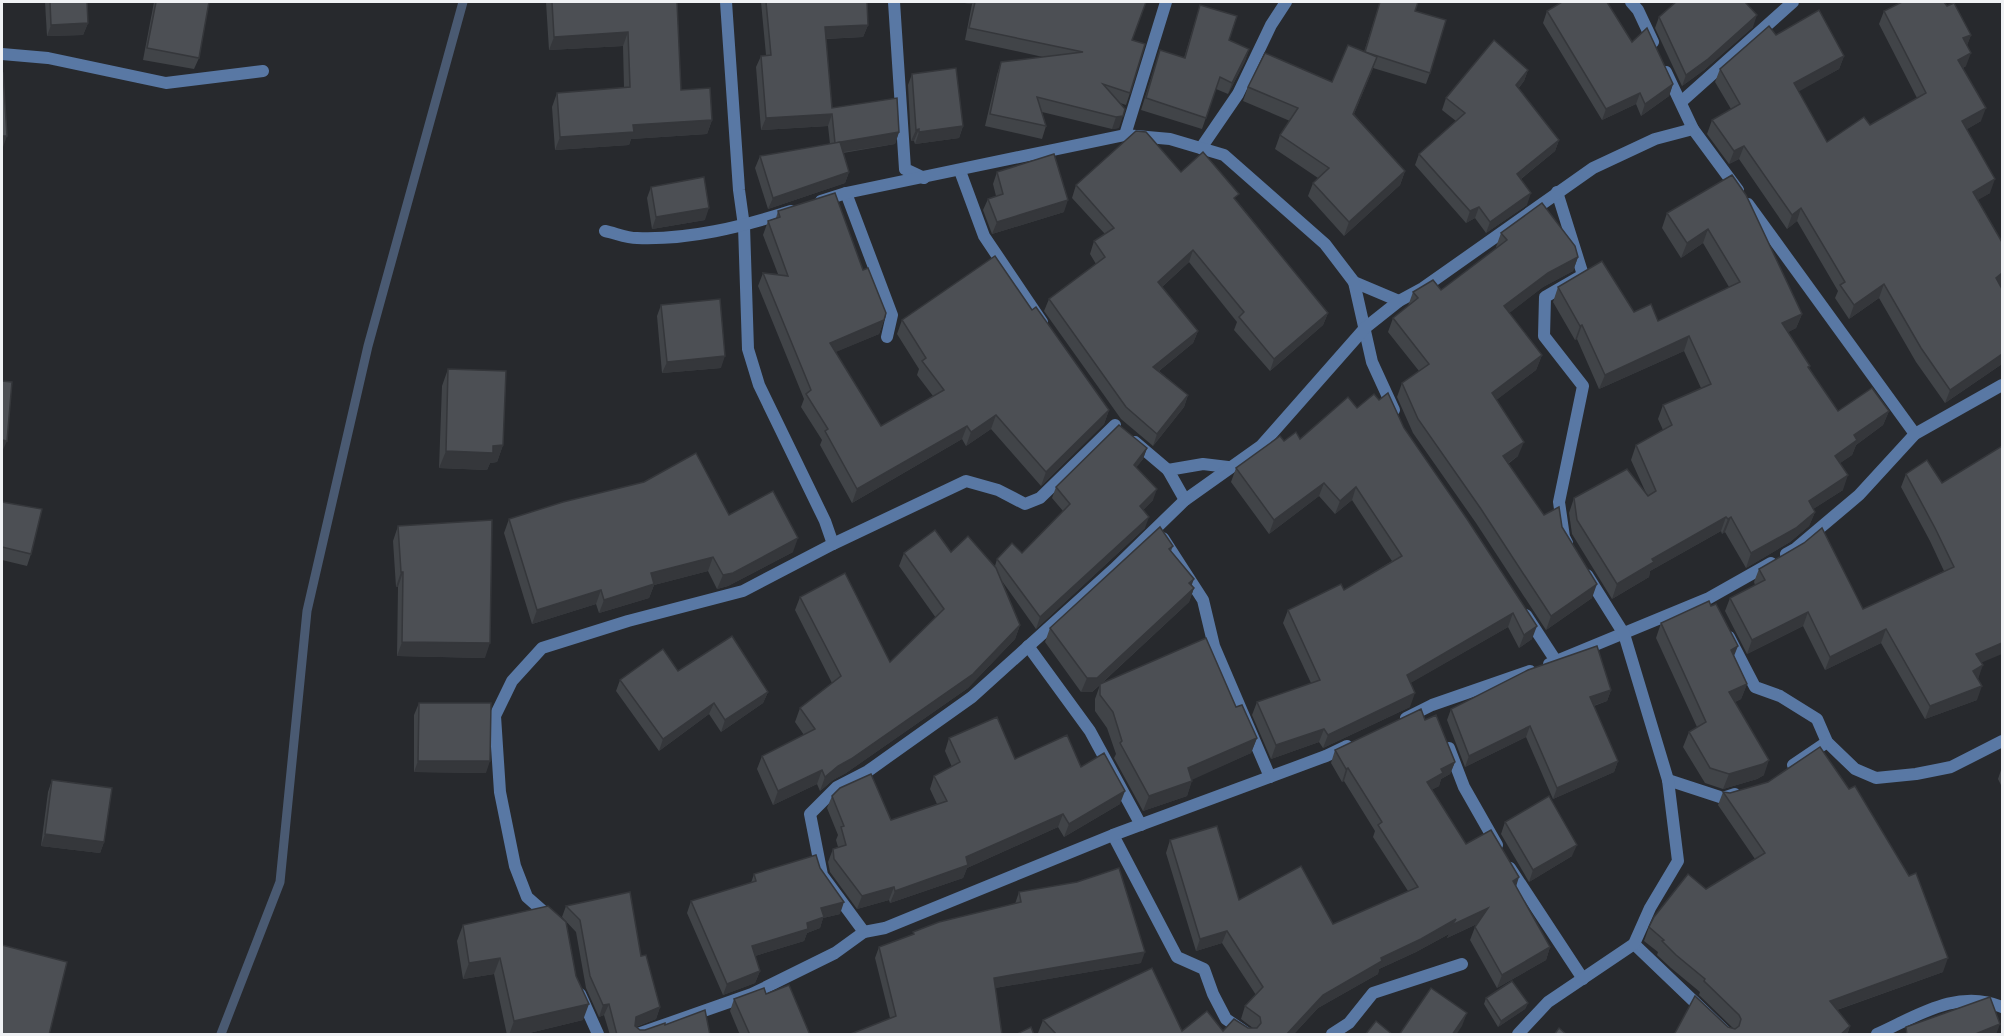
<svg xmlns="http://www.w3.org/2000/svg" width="2004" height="1036" font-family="Poppins,sans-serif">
  <rect width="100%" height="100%" fill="#27292d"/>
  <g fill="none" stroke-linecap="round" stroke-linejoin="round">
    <!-- stream -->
    <path stroke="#4a5a72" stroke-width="9" d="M221,1034L280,882L307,611L368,346L463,2"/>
    <!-- street -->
    <g stroke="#5978a4" stroke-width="12">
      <path d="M726,2L739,190L744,226L748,349L759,385L825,521L833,544"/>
      <path d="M894,2L905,169L924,178"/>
      <path d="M1631,2L1638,10L1653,42"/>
      <path d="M2,54L48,58L166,83L263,71"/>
      <path d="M1666,72L1693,129L1738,190"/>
      <path d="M1681,102L1793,2"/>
      <path d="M1125,135L1166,2"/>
      <path d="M1201,148L1238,94L1271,25L1286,2"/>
      <path d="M960,171L984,236L1042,322"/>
      <path d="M1557,192L1583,275L1545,297L1544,336L1583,386L1559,502L1564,537L1567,543"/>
      <path d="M846,193L892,315L887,337"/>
      <path d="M821,201L846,193L1125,135L1170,139L1224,155L1325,244L1354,282L1399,301"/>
      <path d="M1748,204L1915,434"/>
      <path d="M605,231C615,233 627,238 637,238C689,240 741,227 791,211"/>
      <path d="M1354,282L1372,362L1394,410"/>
      <path d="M1135,442L1168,470"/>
      <path d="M1185,500L1168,470L1203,464L1228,467"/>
      <path d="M1163,538L1203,600L1214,646L1270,777"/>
      <path d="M1786,554L1795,549L1859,495L1915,434L2002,385"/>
      <path d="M1526,615L1556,661"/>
      <path d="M1729,637L1755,687L1780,696L1817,719L1827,742L1855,769L1876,778L1916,774L1951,767L2002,741"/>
      <path d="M1028,646L1090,731L1141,825"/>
      <path d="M1549,664L1709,598L1771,563"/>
      <path d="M1406,718L1432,705L1530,671"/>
      <path d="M1449,748L1464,787L1497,845"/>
      <path d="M1793,765L1827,742"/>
      <path d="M1668,780L1723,798L1735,794"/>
      <path d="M1113,835L1177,957L1204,969L1213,994L1226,1019L1248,1034"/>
      <path d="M1510,868L1583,979"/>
      <path d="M552,919L527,897L515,866L500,792L495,716L512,681L542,648L628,621L743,591L833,544L966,481L998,490L1025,504L1040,498L1115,425"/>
      <path d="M864,932L822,875L810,814L837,787L868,771L972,697L1114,569L1185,500L1261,446L1365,328L1399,301L1423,288L1593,168L1655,139L1693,129"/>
      <path d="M1634,944L1728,1034"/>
      <path d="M580,994L598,1034"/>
      <path d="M638,1034L752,994L835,953L864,932L885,928L1113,835L1326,756L1347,746"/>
      <path d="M1332,1034L1349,1023L1373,993L1462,964"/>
      <path d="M1518,1034L1548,1002L1634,944L1650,908L1678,861L1668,780L1624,634L1587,575"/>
      <path d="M1877,1034C1917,1016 1958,988 2002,1007"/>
    </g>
  </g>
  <!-- wall -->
  <g fill="#414448">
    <path d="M45,2H87L88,23L83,35L47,36Z"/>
    <path d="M154,2H209L199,58L194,69L143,60Z"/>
    <path d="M546,2H677L681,90L712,120L707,134L631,139L629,145L555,150L552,107L557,93L624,88L623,46L549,50Z"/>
    <path d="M761,2H867L868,25L863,37L826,39L832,108L899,132L895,144L843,153L849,172L845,183L768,209L755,168L760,156L830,144L828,126L761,130L756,67L761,56L766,55Z"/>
    <path d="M957,2H1146L1132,40L1130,93L1126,105L1120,103L1119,128L1112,129L1042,112L1046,126L1042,139L985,126L997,75L1001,62L1043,57L965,40L972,4Z"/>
    <path d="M1380,2H1418L1415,11L1430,73L1426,84L1373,68L1354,114L1405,171L1400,185L1344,236L1308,196L1313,183L1318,178L1275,149L1280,135L1290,121L1243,101L1248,87L1332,82L1364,52Z"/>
    <path d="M1200,5L1229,40L1249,49L1245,61L1228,94L1216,89L1202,129L1141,110L1160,50L1184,58Z"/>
    <path d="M1947,6L1971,35L1967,45L1966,66L1963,68L1981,121L1967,129L1990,193L1977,200L2002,283L2000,285L2002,289V364L1945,403L1916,362L1879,298L1849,319L1835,298L1838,291L1797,221L1787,229L1739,159L1729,164L1707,134L1712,120L1731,109L1715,82L1720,69L1776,35L1844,56L1839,69L1798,91L1827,142L1870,125L1917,98L1879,24L1884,11Z"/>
    <path d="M1547,11L1632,42L1673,84L1669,96L1641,116L1636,104L1602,120L1543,23Z"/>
    <path d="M1659,17L1753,27L1704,70L1682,86L1655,28Z"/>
    <path d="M1528,70L1524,81L1518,89L1559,140L1555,151L1521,179L1527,205L1486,233L1475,218L1466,223L1415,165L1419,154L1456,121L1442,110L1446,98Z"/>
    <path d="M912,74L963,126L959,138L915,144L914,141H911L908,85Z"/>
    <path d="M997,172L1064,212L992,234L983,210L988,199L996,196L993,184Z"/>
    <path d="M1181,172L1237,201L1328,313L1323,325L1270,371L1234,330L1237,322L1189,262L1162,287L1198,331L1193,343L1159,371L1188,395L1184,407L1153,446L1121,419L1044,311L1049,299L1096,264L1090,254L1094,241L1105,234L1072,198L1076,185Z"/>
    <path d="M1732,175L1802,314L1796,328L1788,332L1810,366L1809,368L1838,411H1889L1883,425L1856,445L1852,455L1840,463L1843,490L1813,509L1815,512L1809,526L1790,542L1746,568L1725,532L1722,534L1721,531L1650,571L1649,577L1612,599L1572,534L1569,513L1574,498L1646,493L1631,460L1636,445L1663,430L1658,419L1663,405L1701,388L1684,351L1599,389L1577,339L1575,340L1553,302L1558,287L1634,312L1658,321L1729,287L1703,243L1681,258L1662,228L1667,213Z"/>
    <path d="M651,187L705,220L652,229L647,198Z"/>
    <path d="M778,211L863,270L884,320L879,334L835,352L881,426L933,396L917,375L919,369L897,334L902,320L1032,310L1109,410L1104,424L1041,486L991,429L966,446L962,439L852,503L820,445L822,440L801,407L804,399L758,286L763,273L778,274L763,235L768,221L776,218Z"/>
    <path d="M1501,233L1578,257L1573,271L1543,287L1509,313L1542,355L1536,370L1496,400L1518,456L1508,464L1544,515L1562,527L1592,598L1546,630L1476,523L1413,433L1397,397L1402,383L1419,371L1388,332L1393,318L1408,306L1413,292L1441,290L1497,248L1496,247Z"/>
    <path d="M661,305L721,368L662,373L657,316Z"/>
    <path d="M448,369L503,445L497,462L490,463L487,470L439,468L442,386Z"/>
    <path d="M1357,408L1404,428L1532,639L1519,648L1508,627L1410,683V707L1323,748L1319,742L1271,759L1252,715L1257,702L1311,683L1283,623L1288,610L1344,590L1392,561L1352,500L1335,514L1319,496L1269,534L1231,482L1236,468L1284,441L1300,439Z"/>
    <path d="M1147,448L1143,459L1136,467L1153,500L1143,510L1145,528L1036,629L1002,581L1020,625L1015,639L968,688L846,773L833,780L820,791L817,784L773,805L757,769L762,756L804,735L795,722L800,708L832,683L795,610L800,597L890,662L936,618L899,566L904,553L951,552L995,566L997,559L1022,553L1063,511L1052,498L1056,487Z"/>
    <path d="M1927,460L1982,663L1978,679L1977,700L1925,719L1881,643L1825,670L1803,626L1747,654L1725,611L1730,598L1755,585L1754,582L1759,569L1863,609L1944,571L1930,541L1901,487L1906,474Z"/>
    <path d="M2,502L31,554L27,566L2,560Z"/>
    <path d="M729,515L793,552L728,586L717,589L708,571L654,585L649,598L599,613L596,604L532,624L504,533L509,519Z"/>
    <path d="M398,526L485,658L397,656L398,587H396L393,541Z"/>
    <path d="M1173,546L1171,551L1194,588L1189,602L1102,683L1236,707L1257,738L1251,753L1192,779L1187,796L1143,811L1114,758L1116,754L1107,728L1095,711V699L1100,685L1092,692H1081L1045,642L1050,628Z"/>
    <path d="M1661,623L1734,656L1747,684L1741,699L1735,702L1764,775L1757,779L1723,789L1705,783L1683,747L1689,732L1697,727L1656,638Z"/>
    <path d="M678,671L768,692L763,703L721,732L709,714L659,751L616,691L620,680Z"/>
    <path d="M1611,690L1607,701L1594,706L1618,761L1614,772L1553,799L1526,737L1465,767L1447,720L1451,709Z"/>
    <path d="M419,703L486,773L414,772V715Z"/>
    <path d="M1425,720L1455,762L1450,774L1441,779L1439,786L1431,790L1466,844L1516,887L1550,947L1546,960L1497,988L1470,940L1475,927L1477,924L1447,938L1449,934L1416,952L1379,969L1378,974L1318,1008L1293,1035H1040L1038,1033L1043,1020L1182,1031H1223L1253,1028L1241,1019L1245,1006L1256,995L1222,943L1196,951L1166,853L1170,840L1239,900L1333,924L1408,891L1373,837L1375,831L1344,781L1342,782L1331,763L1335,750Z"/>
    <path d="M949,738L1015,759L1081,767L1120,804L1064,837L1058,827L967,868L963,878L890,903L889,900L857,909L830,872L828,862L833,849L838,847L836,840L838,835L827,808L832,796L891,820L937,804L930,789L934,776L952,767L945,751Z"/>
    <path d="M2002,767V787L1998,779Z"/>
    <path d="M52,780L104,842L100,853L41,846L48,792Z"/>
    <path d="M1723,792L1943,972L1837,1010L1850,1026L1847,1035H1674L1728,1027L1734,1029L1699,995L1700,992L1671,968L1657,955L1658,952L1644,941L1649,927L1706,889L1755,859L1718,805Z"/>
    <path d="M1505,822L1572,856L1529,882L1501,834Z"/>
    <path d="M820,868L840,914L823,918L820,928L807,933L804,941L755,956L760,971L755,983L723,995L687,913L691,901L751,883L754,874Z"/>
    <path d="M1019,892L1141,963L995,988L890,1018L875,958L879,947L913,934V932L1015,904Z"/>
    <path d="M566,906L641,956L660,1007L656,1019L636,1027L640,1030H645L665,1025L710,1035H610L604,1015L599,1017L586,988L576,932L562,917Z"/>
    <path d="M463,925L583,1020L521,1035H507L494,974L463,979L457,941Z"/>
    <path d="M766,994L810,1035H740L730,1011L734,999Z"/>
    <path d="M1486,998L1528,1003L1525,1009L1498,1027L1484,1004Z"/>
  </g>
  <!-- shaded-wall -->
  <g fill="#35373b">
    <path d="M957,2H973L972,4Z"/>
    <path d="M1757,15L1753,27L1704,70L1682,86L1686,75Z"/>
    <path d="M88,23L83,35L47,36L51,25Z"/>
    <path d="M868,25L863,37L821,39L825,27Z"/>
    <path d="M628,32L623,46L549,50L554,37Z"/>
    <path d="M1971,35L1966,48L1963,38Z"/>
    <path d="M1249,49L1245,61L1228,94L1232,83Z"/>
    <path d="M1971,53L1966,66L1953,73L1958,60Z"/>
    <path d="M1844,56L1839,69L1789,97L1794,83Z"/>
    <path d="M1377,57L1372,71L1348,128L1353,114Z"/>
    <path d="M1528,70L1524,81L1511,97L1516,85Z"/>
    <path d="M1673,84L1669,96L1641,116L1645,104Z"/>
    <path d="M1640,93L1636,104L1602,120L1606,109Z"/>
    <path d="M1986,108L1981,121L1957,135L1962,121Z"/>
    <path d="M832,114L828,126L761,130L766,118Z"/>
    <path d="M1123,116L1119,128L1112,129L1116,117Z"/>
    <path d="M712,120L707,134L631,139L629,145L555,150L560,137L633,125Z"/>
    <path d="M963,126L959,138L915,144L919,132Z"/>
    <path d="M919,129L914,141H911L916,130Z"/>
    <path d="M899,132L895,144L831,154L835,143Z"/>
    <path d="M2,136H7L3,147H2Z"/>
    <path d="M1559,140L1555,151L1512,186L1517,174Z"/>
    <path d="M1744,146L1739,159L1729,164L1734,151Z"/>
    <path d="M1405,171L1400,185L1344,236L1349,222Z"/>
    <path d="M849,172L845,183L768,209L773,198Z"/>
    <path d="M1995,179L1990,193L1968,206L1973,192Z"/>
    <path d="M1531,193L1527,205L1486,233L1490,222Z"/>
    <path d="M1068,200L1064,212L992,234L997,222Z"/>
    <path d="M1479,207L1475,218L1466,223L1470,211Z"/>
    <path d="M709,208L705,220L652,229L656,217Z"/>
    <path d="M1801,208L1797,221L1787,229L1792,215Z"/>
    <path d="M1708,229L1703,243L1681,258L1687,243Z"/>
    <path d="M1193,250L1189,262L1154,294L1158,282Z"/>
    <path d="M1578,257L1573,271L1543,287L1499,321L1504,306L1548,273Z"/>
    <path d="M2002,273V283L1991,291L1996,278Z"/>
    <path d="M1884,284L1879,298L1849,319L1854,305Z"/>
    <path d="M1328,313L1323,325L1270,371L1274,359Z"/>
    <path d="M1802,314L1796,328L1777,338L1782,323Z"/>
    <path d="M884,320L879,334L824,357L830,343Z"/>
    <path d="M1582,325L1577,339L1575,340L1580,326Z"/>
    <path d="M1198,331L1193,343L1149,379L1153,367Z"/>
    <path d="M1689,336L1684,351L1599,389L1605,375Z"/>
    <path d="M2002,354V364L1945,403L1950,390Z"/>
    <path d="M1542,355L1536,370L1486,408L1492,393Z"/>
    <path d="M725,356L721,368L662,373L667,362Z"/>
    <path d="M1188,395L1184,407L1153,446L1157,434Z"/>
    <path d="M1109,410L1104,424L1041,486L1046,472Z"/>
    <path d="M1889,411L1883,425L1856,445L1852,455L1830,470L1835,456L1854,435Z"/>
    <path d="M996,415L991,429L966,446L971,432Z"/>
    <path d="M967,426L962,439L852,503L857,489Z"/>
    <path d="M2,440L7,441L2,452Z"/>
    <path d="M1524,442L1518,456L1498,470L1503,456Z"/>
    <path d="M503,445L497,462L490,463L487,470L439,468L446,451Z"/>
    <path d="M1147,448L1143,459L1130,476L1134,465Z"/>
    <path d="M1848,475L1843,490L1804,515L1809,501Z"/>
    <path d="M1324,483L1319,496L1269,534L1274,520Z"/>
    <path d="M1356,487L1352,500L1335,514L1340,501Z"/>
    <path d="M1157,489L1153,500L1136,517L1140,506Z"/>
    <path d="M1815,512L1809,526L1790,542L1746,568L1751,553Z"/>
    <path d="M1149,517L1145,528L1036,629L1040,617Z"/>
    <path d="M1726,517L1721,531L1650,571L1649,577L1612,599L1617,584L1652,559Z"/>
    <path d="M1731,517L1725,532L1722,534L1728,519Z"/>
    <path d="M798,538L793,552L728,586L717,589L723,575Z"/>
    <path d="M713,557L708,571L654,585L649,598L599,613L604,600L651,573Z"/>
    <path d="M401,572H403L398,587H396Z"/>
    <path d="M1194,579L1189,592L1194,588L1189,602L1092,692H1081L1087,678Z"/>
    <path d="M1597,584L1592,598L1546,630L1551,616Z"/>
    <path d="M601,590L596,604L532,624L537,610Z"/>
    <path d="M1808,612L1803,626L1747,654L1752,640Z"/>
    <path d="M1513,613L1508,627L1402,688L1407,675Z"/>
    <path d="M1020,625L1015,639L968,688L846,773L833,780L820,791L825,777L838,766Z"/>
    <path d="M1537,626L1532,639L1519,648L1524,635Z"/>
    <path d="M1886,629L1881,643L1825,670L1830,657Z"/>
    <path d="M402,642L490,643L485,658L397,656Z"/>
    <path d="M2002,643V654L1971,667L1976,654Z"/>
    <path d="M1738,646L1732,661L1731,650Z"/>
    <path d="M1983,665L1978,679L1968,685L1973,671Z"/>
    <path d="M1747,684L1741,699L1724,707L1729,692Z"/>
    <path d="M1982,686L1977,700L1925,719L1930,706Z"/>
    <path d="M1611,690L1607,701L1586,708L1590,697Z"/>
    <path d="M768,692L763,703L721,732L725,720Z"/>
    <path d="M1415,693L1410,707L1323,748L1328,735Z"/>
    <path d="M714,703L709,714L659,751L663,739Z"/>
    <path d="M1530,726L1526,737L1465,767L1469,756Z"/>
    <path d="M1324,729L1319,742L1271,759L1276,745Z"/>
    <path d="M1257,738L1251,753L1183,784L1188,768Z"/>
    <path d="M1769,760L1764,775L1757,779L1723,789L1729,774Z"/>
    <path d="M418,761H490L486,773L414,772Z"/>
    <path d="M1618,761L1614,772L1553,799L1557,788Z"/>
    <path d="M1455,762L1450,774L1441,779L1439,786L1422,795L1427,782L1441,769Z"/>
    <path d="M1348,768L1344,781L1342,782L1346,769Z"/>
    <path d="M822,770L817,784L773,805L778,791Z"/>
    <path d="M1192,781L1187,796L1143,811L1149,796Z"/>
    <path d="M1125,791L1120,804L1064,837L1069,824Z"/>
    <path d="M1063,814L1058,827L967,868L963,878L890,903L895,891L966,857Z"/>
    <path d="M45,834L104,842L100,853L41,846Z"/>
    <path d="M1577,845L1572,856L1529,882L1533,870Z"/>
    <path d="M1519,877L1515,890L1513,881Z"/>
    <path d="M894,887L889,900L857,909L862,896Z"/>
    <path d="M844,902L840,914L823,918L820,928L807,933L804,941L748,958L752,946L807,923L821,908Z"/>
    <path d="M1488,908L1483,921L1447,938L1449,934L1416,952L1379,969L1378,974L1318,1008L1293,1035H1286L1323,995L1381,958L1456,919Z"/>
    <path d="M1227,931L1222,943L1196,951L1200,939Z"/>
    <path d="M1550,947L1546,960L1497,988L1502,975Z"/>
    <path d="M1145,952L1141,963L989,989L994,978Z"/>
    <path d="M500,958L494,974L463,979L469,963Z"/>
    <path d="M1948,958L1943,972L1825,1014L1830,1001Z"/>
    <path d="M760,971L755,983L723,995L727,984Z"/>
    <path d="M1528,1003L1525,1009L1498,1027L1501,1021Z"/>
    <path d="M589,1004L583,1020L521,1035H509L514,1021Z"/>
    <path d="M609,1004L604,1015L599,1017L603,1005Z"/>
    <path d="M660,1007L656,1019L632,1028L636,1017Z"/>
    <path d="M1467,1013L1462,1026L1456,1035H1452Z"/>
    <path d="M2000,1024L1996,1035H1973Z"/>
    <path d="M1850,1026L1847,1035H1840Z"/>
  </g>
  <!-- building -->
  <g fill="#4c4f54" stroke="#35373b" stroke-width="1.5">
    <path d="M50,2H87L88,23L51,25Z"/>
    <path d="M156,2H209L199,58L147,48Z"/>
    <path d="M552,2H677L681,90L710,88L712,120L633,125L634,132L560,137L557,93L630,87L628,32L554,37Z"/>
    <path d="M766,2H867L868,25L825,27L832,108L897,98L899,132L835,143L832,114L766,118L761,56L771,55Z"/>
    <path d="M975,2H1146L1132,40L1145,44L1130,93L1103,84L1125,109L1123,116L1116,117L1037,97L1046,126L990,114L1001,62L1083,52L969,28Z"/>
    <path d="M1380,2H1418L1415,11L1446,20L1430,73L1365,52Z"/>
    <path d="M1562,2H1607L1632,42L1647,28L1673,84L1645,104L1640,93L1606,109L1547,11Z"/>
    <path d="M1676,2H1745L1757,15L1708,59L1686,75L1659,17Z"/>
    <path d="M1902,2H1944L1947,6L1954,3L1971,35L1963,38L1971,53L1958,60L1986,108L1962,121L1995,179L1973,192L2002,242V273L1996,278L2002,289V354L1950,390L1921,348L1884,284L1854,305L1840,285L1845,282L1801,208L1792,215L1744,146L1734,151L1712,120L1740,104L1720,69L1769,26L1776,35L1819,10L1844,56L1794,83L1827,142L1864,117L1870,125L1926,93L1884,11Z"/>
    <path d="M1200,5L1237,16L1229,40L1249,49L1232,83L1220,77L1206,118L1146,98L1160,50L1185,58Z"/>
    <path d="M1494,40L1528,70L1516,85L1559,140L1517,174L1531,193L1490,222L1479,207L1470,211L1419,154L1465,113L1446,98Z"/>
    <path d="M1348,45L1377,57L1353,114L1405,171L1349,222L1313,183L1329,168L1280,135L1298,108L1248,87L1265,53L1332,82Z"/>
    <path d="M956,68L963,126L919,132V129L916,130L912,74Z"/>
    <path d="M2,73H3L7,136H2Z"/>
    <path d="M1136,131L1146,132L1181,172L1203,152L1239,194L1234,198L1328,313L1274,359L1239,317L1244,312L1193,250L1158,282L1198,331L1153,367L1188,395L1157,434L1126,407L1049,299L1105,257L1094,241L1114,228L1076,185Z"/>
    <path d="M840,142L849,172L773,198L760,156Z"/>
    <path d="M1054,154L1068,200L997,222L988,199L1003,194L997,172Z"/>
    <path d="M1732,175L1746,195L1802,314L1782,323L1810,366L1808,367L1838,411L1872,388L1889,411L1854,435L1857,440L1835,456L1848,475L1809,501L1815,512L1796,528L1751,553L1731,517L1728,519L1726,517L1652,559L1654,562L1617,584L1577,520L1574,498L1627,469L1648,496L1656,491L1636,445L1672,425L1663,405L1711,384L1689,336L1605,375L1582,325L1580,326L1558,287L1602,261L1634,312L1651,304L1658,321L1740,282L1708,229L1687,243L1667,213Z"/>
    <path d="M704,177L709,208L656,217L651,187Z"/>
    <path d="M835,193L863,270L868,268L886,313L884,320L830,343L881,426L944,390L922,361L926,358L902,320L995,256L1032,310L1036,307L1109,410L1046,472L996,415L971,432L967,426L857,489L825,431L828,429L806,394L811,390L763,273L788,276L768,221L780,217L778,211Z"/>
    <path d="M1542,203L1575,246L1578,257L1548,273L1504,306L1542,355L1492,393L1524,442L1503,456L1544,515L1559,507L1562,527L1597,584L1551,616L1481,509L1418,419L1402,383L1429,364L1393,318L1418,298L1413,292L1433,280L1441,290L1507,240L1501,233Z"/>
    <path d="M720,299L725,356L667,362L661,305Z"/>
    <path d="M448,369L506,371L503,445L493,446V453L446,451Z"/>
    <path d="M2,381L12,382L7,441L2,440Z"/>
    <path d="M1388,393L1404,428L1467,519L1537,626L1524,635L1513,613L1407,675L1415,693L1328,735L1324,729L1276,745L1257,702L1320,680L1288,610L1341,584L1344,590L1402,556L1356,487L1340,501L1324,483L1274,520L1236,468L1280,436L1284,441L1296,432L1300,439L1348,397L1357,408L1374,394L1379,400Z"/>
    <path d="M1119,425L1147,448L1134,465L1157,489L1140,506L1149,517L1040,617L997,559L1012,543L1022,553L1070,504L1056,487Z"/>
    <path d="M2002,446V643L1976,654L1983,665L1973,671L1982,686L1930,706L1886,629L1830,657L1808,612L1752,640L1730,598L1765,580L1759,569L1804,543L1822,528L1863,609L1954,567L1935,528L1906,474L1927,460L1942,483Z"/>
    <path d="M696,453L729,515L773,491L798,538L733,573L723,575L713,557L651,573L654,584L604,600L601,590L537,610L509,519L563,502L644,482Z"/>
    <path d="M2,502L42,509L31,554L2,547Z"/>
    <path d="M492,520L490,643L402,642L403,572H401L398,526Z"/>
    <path d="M1160,527L1173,546L1169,549L1194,579L1189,583L1194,588L1097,678H1087L1050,628Z"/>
    <path d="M935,530L951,552L968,536L996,568L1020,625L973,674L851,759L838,766L825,777L822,770L778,791L762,756L815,729L800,708L841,676L800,597L845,573L890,662L944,609L904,553Z"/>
    <path d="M1709,601L1711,606L1716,604L1738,646L1731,650L1747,684L1729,692L1769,760L1763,764L1729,774L1710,768L1689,732L1706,722L1661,623Z"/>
    <path d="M732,636L768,692L725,720L714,703L663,739L620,680L663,649L678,671Z"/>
    <path d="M1206,638L1236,707L1242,705L1257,738L1188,768L1192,781L1149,796L1120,743L1122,741L1113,712L1100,695V684Z"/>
    <path d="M1597,646L1611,690L1590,697L1618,761L1557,788L1530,726L1469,756L1451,709L1528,670Z"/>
    <path d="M419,703H491L490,761H418Z"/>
    <path d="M1421,709L1425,720L1436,715L1455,762L1441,769L1443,773L1427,782L1466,844L1491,830L1519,877L1513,881L1550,947L1502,975L1475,927L1488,908L1452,925L1456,919L1421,939L1381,958L1382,961L1323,995L1286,1035H1057L1043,1020L1152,968L1182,1031L1207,1011L1223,1031L1234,1019L1248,1028H1257L1261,1023L1260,1017L1245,1006L1263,987L1227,931L1200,939L1170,840L1217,826L1239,900L1301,866L1333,924L1418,887L1378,825L1382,822L1348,768L1346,769L1335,750Z"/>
    <path d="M997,717L1015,759L1067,735L1081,767L1104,753L1125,791L1069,824L1063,814L966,857L968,865L895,891L894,887L862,896L834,859L833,849L846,845L841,827L844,826L832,796L840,788L871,774L891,820L947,801L934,776L960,762L949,738Z"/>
    <path d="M1820,747L1849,789L1855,786L1909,876L1916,873L1948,958L1830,1001L1850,1026L1840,1035H1674L1695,996L1728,1027L1735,1029L1739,1026L1741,1019L1739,1015L1704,981L1705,979L1676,955L1662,941L1664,940L1649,927L1654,917L1688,874L1706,889L1765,853L1723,792L1730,793L1768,782Z"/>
    <path d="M52,780L112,788L104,842L45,834Z"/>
    <path d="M1549,796L1577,845L1533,870L1505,822Z"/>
    <path d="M816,855L820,868L844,902L821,908L824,917L807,923L808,929L752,946L760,971L727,984L691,901L756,881L754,874Z"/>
    <path d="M1119,868L1145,952L994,978L1002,1035H848L896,1016L879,947L914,934L913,932L939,922L1021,902L1019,892L1077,882Z"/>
    <path d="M630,892L641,956L646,955L660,1007L636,1017L635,1026L640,1030H645L665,1023V1025L705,1010L710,1035H617L609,1004L603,1005L590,976L580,920L566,906Z"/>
    <path d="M548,906L566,922L576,976L589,1004L514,1021L500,958L469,963L463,925Z"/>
    <path d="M2,945L67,962L49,1035H2Z"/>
    <path d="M1512,981L1528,1003L1501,1021L1486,998Z"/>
    <path d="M789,985L810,1035H750L734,999L764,988L766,994Z"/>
    <path d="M1431,988L1467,1013L1452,1035H1399Z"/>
    <path d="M1990,997L2000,1024L1973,1035H1907L1906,1027Z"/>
    <path d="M1376,1021L1393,1035H1365Z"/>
    <path d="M1031,1027L1034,1035H1015Z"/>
    <path d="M1559,1028L1567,1035H1554Z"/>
  </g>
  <!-- border -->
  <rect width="2004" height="1036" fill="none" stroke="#eff1f4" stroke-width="6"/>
</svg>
